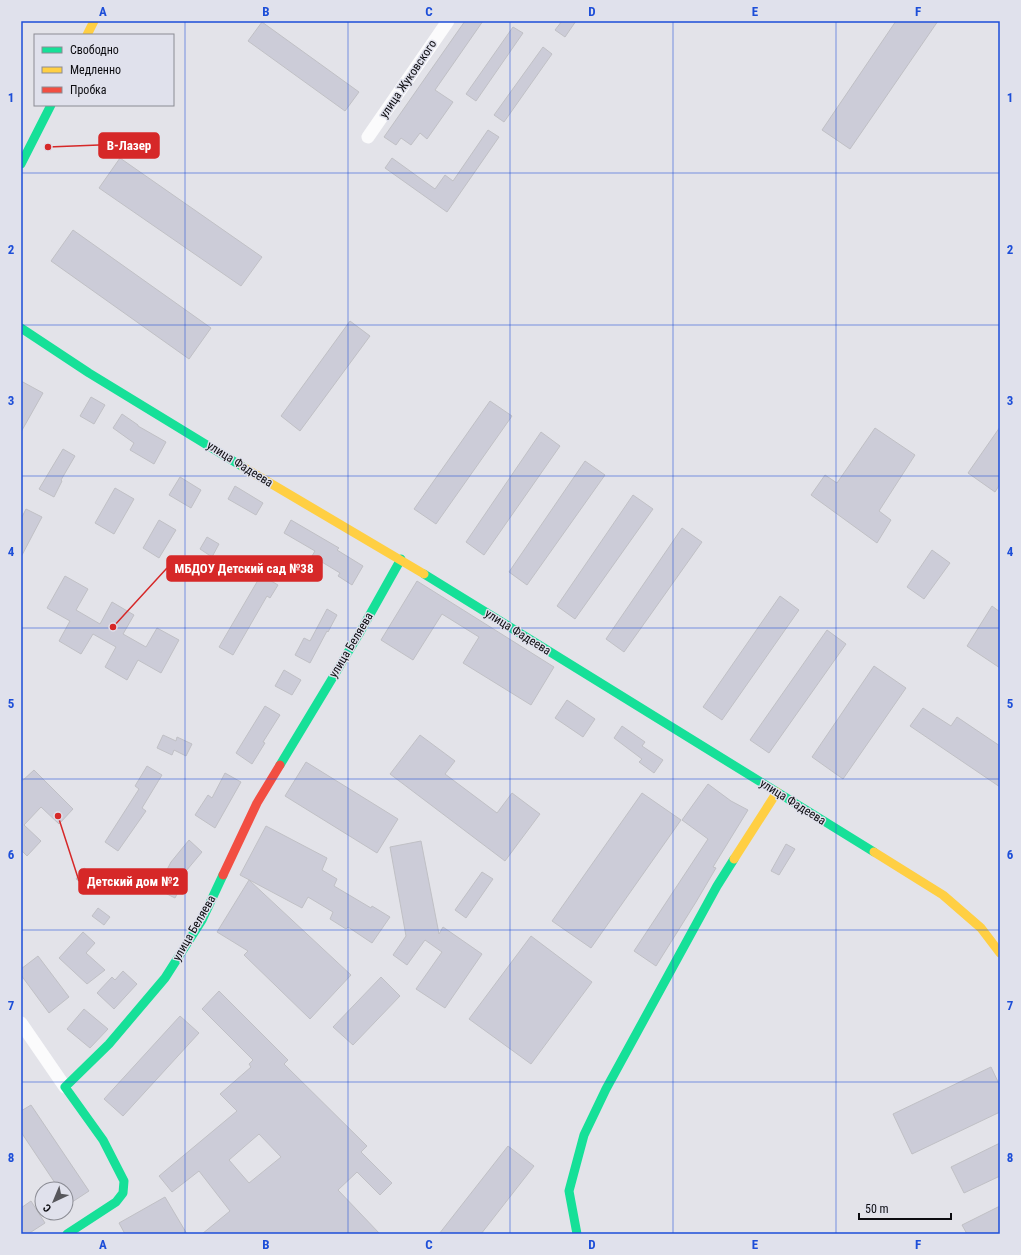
<svg xmlns="http://www.w3.org/2000/svg" width="1021" height="1255" font-family="'Roboto Condensed',sans-serif">
  <rect width="100%" height="100%" fill="#e3e3e9"/>
  <!-- building -->
  <g fill="#ccccd8" stroke="#c0c0c5" fill-rule="evenodd">
    <path d="M465,21H483L435,90L453,102L427,139L420,133L411,145L401,138L396,145L384,137Z"/>
    <path d="M562,21H576L565,37L555,30Z"/>
    <path d="M896,21H938L850,149L822,130Z"/>
    <path d="M262,22L359,92L345,111L248,41Z"/>
    <path d="M513,27L523,33L476,101L466,94Z"/>
    <path d="M543,47L552,54L504,122L494,115Z"/>
    <path d="M488,130L499,137L447,212L385,168L392,158L435,189L445,175L453,181Z"/>
    <path d="M120,158L262,257L241,286L99,188Z"/>
    <path d="M73,230L211,328L189,359L51,261Z"/>
    <path d="M350,321L370,336L300,431L281,416Z"/>
    <path d="M21,381L43,393L21,432Z"/>
    <path d="M91,397L105,405L94,424L80,416Z"/>
    <path d="M490,401L512,416L436,524L414,509Z"/>
    <path d="M122,414L138,425V426L166,442L154,464L130,450L134,443L113,428Z"/>
    <path d="M1000,427V484L995,492L968,473Z"/>
    <path d="M875,428L915,455L879,511L891,520L877,543L811,495L825,475L837,483Z"/>
    <path d="M541,432L560,446L484,555L466,542Z"/>
    <path d="M63,449L75,456L61,480L62,481L54,497L39,489Z"/>
    <path d="M585,461L605,475L527,585L509,572Z"/>
    <path d="M180,477L201,490L191,508L169,495Z"/>
    <path d="M235,486L263,503L256,515L228,499Z"/>
    <path d="M115,488L134,499L114,534L95,523Z"/>
    <path d="M633,495L653,509L575,619L557,606Z"/>
    <path d="M26,509L42,517L21,557V519Z"/>
    <path d="M159,520L176,530L159,558L143,548Z"/>
    <path d="M291,520L339,548L337,550L363,566L352,585L338,576L340,573L312,556L315,551L284,533Z"/>
    <path d="M682,528L702,542L624,652L606,639Z"/>
    <path d="M207,537L219,544L212,557L200,549Z"/>
    <path d="M932,550L950,563L924,599L907,587Z"/>
    <path d="M261,575L278,585L270,598L267,596L233,655L219,647Z"/>
    <path d="M65,576L88,589L76,610L100,624L112,602L134,615L123,634L146,647L157,628L179,640L161,673L138,660L127,680L105,667L116,647L93,634L81,654L59,641L70,621L47,608Z"/>
    <path d="M417,581L554,667L531,705L463,663L479,637L442,614L413,660L381,640Z"/>
    <path d="M780,596L799,610L722,720L703,707Z"/>
    <path d="M992,606L1000,612V668L967,646Z"/>
    <path d="M327,609L337,615L328,632L327,631L310,663L295,655L304,638L310,641Z"/>
    <path d="M827,630L846,644L769,753L750,740Z"/>
    <path d="M874,666L906,688L843,779L812,757Z"/>
    <path d="M284,670L301,680L292,695L275,686Z"/>
    <path d="M567,700L595,719L583,737L555,718Z"/>
    <path d="M265,706L280,715L263,742L265,743L252,764L236,753Z"/>
    <path d="M923,708L951,726L957,717L1000,746V787L910,726Z"/>
    <path d="M622,726L645,742L642,746L663,760L654,773L639,762L642,759L614,738Z"/>
    <path d="M163,735L176,741L177,737L192,744L186,756L174,750L172,755L157,748Z"/>
    <path d="M420,735L455,761L445,774L497,813L512,793L540,814L505,861L390,774Z"/>
    <path d="M306,762L398,819L377,853L285,796Z"/>
    <path d="M147,766L162,775L142,808L146,811L118,851L105,842L139,789L135,786Z"/>
    <path d="M34,770L73,809L59,824L41,807L24,825L41,841L27,856L21,850V782Z"/>
    <path d="M225,773L241,782L215,828L195,815L208,795L212,798Z"/>
    <path d="M708,784L731,801L748,810L713,867L716,868L696,902L656,966L634,951L708,839L682,820Z"/>
    <path d="M642,793L681,820L591,948L552,921Z"/>
    <path d="M266,826L327,858L322,870L337,879L334,886L371,908L372,906L390,917L372,943L348,927L346,929L330,919L333,912L308,897L302,908L240,875Z"/>
    <path d="M189,840L202,852L181,877L185,879L175,898L157,889L171,862Z"/>
    <path d="M421,841L439,934L443,927L482,954L445,1008L416,989L442,952L425,940L407,965L393,955L406,936L390,847Z"/>
    <path d="M786,844L795,849L779,875L771,871Z"/>
    <path d="M84,868L98,877L90,889L76,879Z"/>
    <path d="M482,872L493,879L466,918L455,910Z"/>
    <path d="M249,880L351,975L310,1019L244,955L248,951L217,932Z"/>
    <path d="M98,908L110,917L104,925L92,916Z"/>
    <path d="M83,932L95,943L86,953L105,970L87,984L59,958Z"/>
    <path d="M531,936L592,982L531,1064L469,1019Z"/>
    <path d="M38,956L69,997L49,1013L21,975V969Z"/>
    <path d="M123,971L137,984L114,1009L97,993L112,977L115,980Z"/>
    <path d="M381,977L400,996L353,1045L333,1027Z"/>
    <path d="M219,991L288,1060L284,1064L367,1146L361,1152L392,1183L380,1195L357,1172L338,1190L380,1234H202L230,1211L199,1171L172,1192L159,1176L237,1111L220,1094L251,1067L249,1064L253,1060L202,1009ZM259,1134L281,1157L249,1183L229,1160Z"/>
    <path d="M84,1009L108,1029L90,1048L67,1029Z"/>
    <path d="M180,1016L199,1033L123,1116L104,1099Z"/>
    <path d="M991,1067L1000,1086V1112L912,1154L893,1114Z"/>
    <path d="M31,1105L89,1191L66,1206V1189H59L21,1132V1111Z"/>
    <path d="M1000,1143V1176L964,1193L951,1167Z"/>
    <path d="M508,1146L534,1166L481,1234H439Z"/>
    <path d="M165,1197L187,1234H125L119,1223Z"/>
    <path d="M31,1201L45,1223L28,1234H21V1208Z"/>
    <path d="M1000,1206V1234H967L962,1225Z"/>
  </g>
  <g fill="none" stroke-linecap="round" stroke-linejoin="round">
    <!-- street -->
    <g stroke="#fbfbfc" stroke-width="13">
      <path d="M368,137L448,21"/>
      <path d="M21,1023L65,1087"/>
    </g>
    <!-- fast -->
    <g stroke="#16e098" stroke-width="9">
      <path d="M21,164L51,105"/>
      <path d="M21,328L89,373L243,467"/>
      <path d="M424,574L874,852"/>
      <path d="M280,765L359,634L401,559"/>
      <path d="M67,1234L116,1202L123,1193L124,1181L103,1140L65,1087L109,1044L165,978L202,920L223,875"/>
      <path d="M577,1234L569,1191L584,1135L606,1089L717,886L734,859"/>
    </g>
    <!-- slow -->
    <g stroke="#ffcf43" stroke-width="9">
      <path d="M87,35L94,21"/>
      <path d="M243,467L424,574"/>
      <path d="M874,852L943,895L981,928L1000,953"/>
      <path d="M734,859L777,792"/>
    </g>
    <!-- jam -->
    <path stroke="#f24e42" stroke-width="9" d="M223,875L257,803L280,765"/>
  </g>
  <!-- grid -->
  <path fill="none" stroke="#1d4ed8" stroke-width="1" stroke-opacity="0.55" d="M185,21V1234M348,21V1234M510,21V1234M673,21V1234M836,21V1234M21,173H1000M21,325H1000M21,476H1000M21,628H1000M21,779H1000M21,930H1000M21,1082H1000"/>
  <g text-anchor="middle" stroke-width="3" stroke-linejoin="round" paint-order="stroke">
    <!-- street labels -->
    <g font-size="12" fill="#0c0c10" stroke="#e0e1ec">
      <text transform="translate(408 79) rotate(-56)" y="4">улица Жуковского</text>
      <text transform="translate(240 464) rotate(32)" y="4">улица Фадеева</text>
      <text transform="translate(518 632) rotate(32)" y="4">улица Фадеева</text>
      <text transform="translate(351 645) rotate(-59)" y="4">улица Беляева</text>
      <text transform="translate(793 802) rotate(32)" y="4">улица Фадеева</text>
      <text transform="translate(194 928) rotate(-60)" y="4">улица Беляева</text>
    </g>
  </g>
  <!-- callouts -->
  <path fill="none" stroke="#d62828" stroke-width="1.5" d="M48 147L99 145M113 627L167 568M58 816L79 881"/>
  <g fill="#d62828" stroke="#e0e1ec" stroke-width="1.5">
    <circle cx="48" cy="147" r="4"/>
    <circle cx="113" cy="627" r="4"/>
    <circle cx="58" cy="816" r="4"/>
  </g>
  <g fill="#d62828" stroke="#d62828" stroke-width="1.5">
    <rect x="99" y="133" width="60" height="25" rx="4"/>
    <rect x="167" y="556" width="155" height="25" rx="4"/>
    <rect x="79" y="869" width="108" height="25" rx="4"/>
  </g>
  <g font-size="13" text-anchor="middle" font-weight="bold" fill="#fff">
    <text x="129" y="150">В-Лазер</text>
    <text x="244" y="573">МБДОУ Детский сад №38</text>
    <text x="133" y="886">Детский дом №2</text>
  </g>
  <!-- border -->
  <rect width="1021" height="1255" fill="none" stroke="#e0e1ec" stroke-width="44"/>
  <!-- legend -->
  <rect x="34" y="34" width="140" height="72" fill="#e0e1ec" stroke="#8b8c94"/>
  <rect x="42" y="47" width="20" height="6" fill="#16e098" stroke="#8b8c94"/>
  <text x="70" y="54" font-size="12" fill="#0c0c10">Свободно</text>
  <rect x="42" y="67" width="20" height="6" fill="#ffcf43" stroke="#8b8c94"/>
  <text x="70" y="74" font-size="12" fill="#0c0c10">Медленно</text>
  <rect x="42" y="87" width="20" height="6" fill="#f24e42" stroke="#8b8c94"/>
  <text x="70" y="94" font-size="12" fill="#0c0c10">Пробка</text>
  <!-- north arrow -->
  <g transform="translate(54 1201) rotate(224)"><circle r="19" fill="#e0e1ec" stroke="#8b8c94"/>
  <path d="M0-3L7 15L0 10L-7 15Z" fill="#57575c"/>
  <text y="-6" font-size="11" font-weight="bold" text-anchor="middle" fill="#0c0c10">С</text>
  </g>
  <!-- scale -->
  <path d="M859 1213v6h92v-6" fill="none" stroke="#0c0c10" stroke-width="2"/>
  <text x="865" y="1213" font-size="12" fill="#0c0c10" stroke="#e0e1ec" stroke-width="3" paint-order="stroke">50 m</text>
  <rect x="22" y="22" width="977" height="1211" fill="none" stroke="#1d4ed8" stroke-width="1.5"/>
  <g font-size="13" text-anchor="middle" font-weight="bold" fill="#1d4ed8">
    <text x="103" y="16">A</text>
    <text x="266" y="16">B</text>
    <text x="429" y="16">C</text>
    <text x="592" y="16">D</text>
    <text x="755" y="16">E</text>
    <text x="918" y="16">F</text>
    <text x="11" y="102">1</text>
    <text x="1010" y="102">1</text>
    <text x="11" y="254">2</text>
    <text x="1010" y="254">2</text>
    <text x="11" y="405">3</text>
    <text x="1010" y="405">3</text>
    <text x="11" y="556">4</text>
    <text x="1010" y="556">4</text>
    <text x="11" y="708">5</text>
    <text x="1010" y="708">5</text>
    <text x="11" y="859">6</text>
    <text x="1010" y="859">6</text>
    <text x="11" y="1010">7</text>
    <text x="1010" y="1010">7</text>
    <text x="11" y="1162">8</text>
    <text x="1010" y="1162">8</text>
    <text x="103" y="1249">A</text>
    <text x="266" y="1249">B</text>
    <text x="429" y="1249">C</text>
    <text x="592" y="1249">D</text>
    <text x="755" y="1249">E</text>
    <text x="918" y="1249">F</text>
  </g>
</svg>
